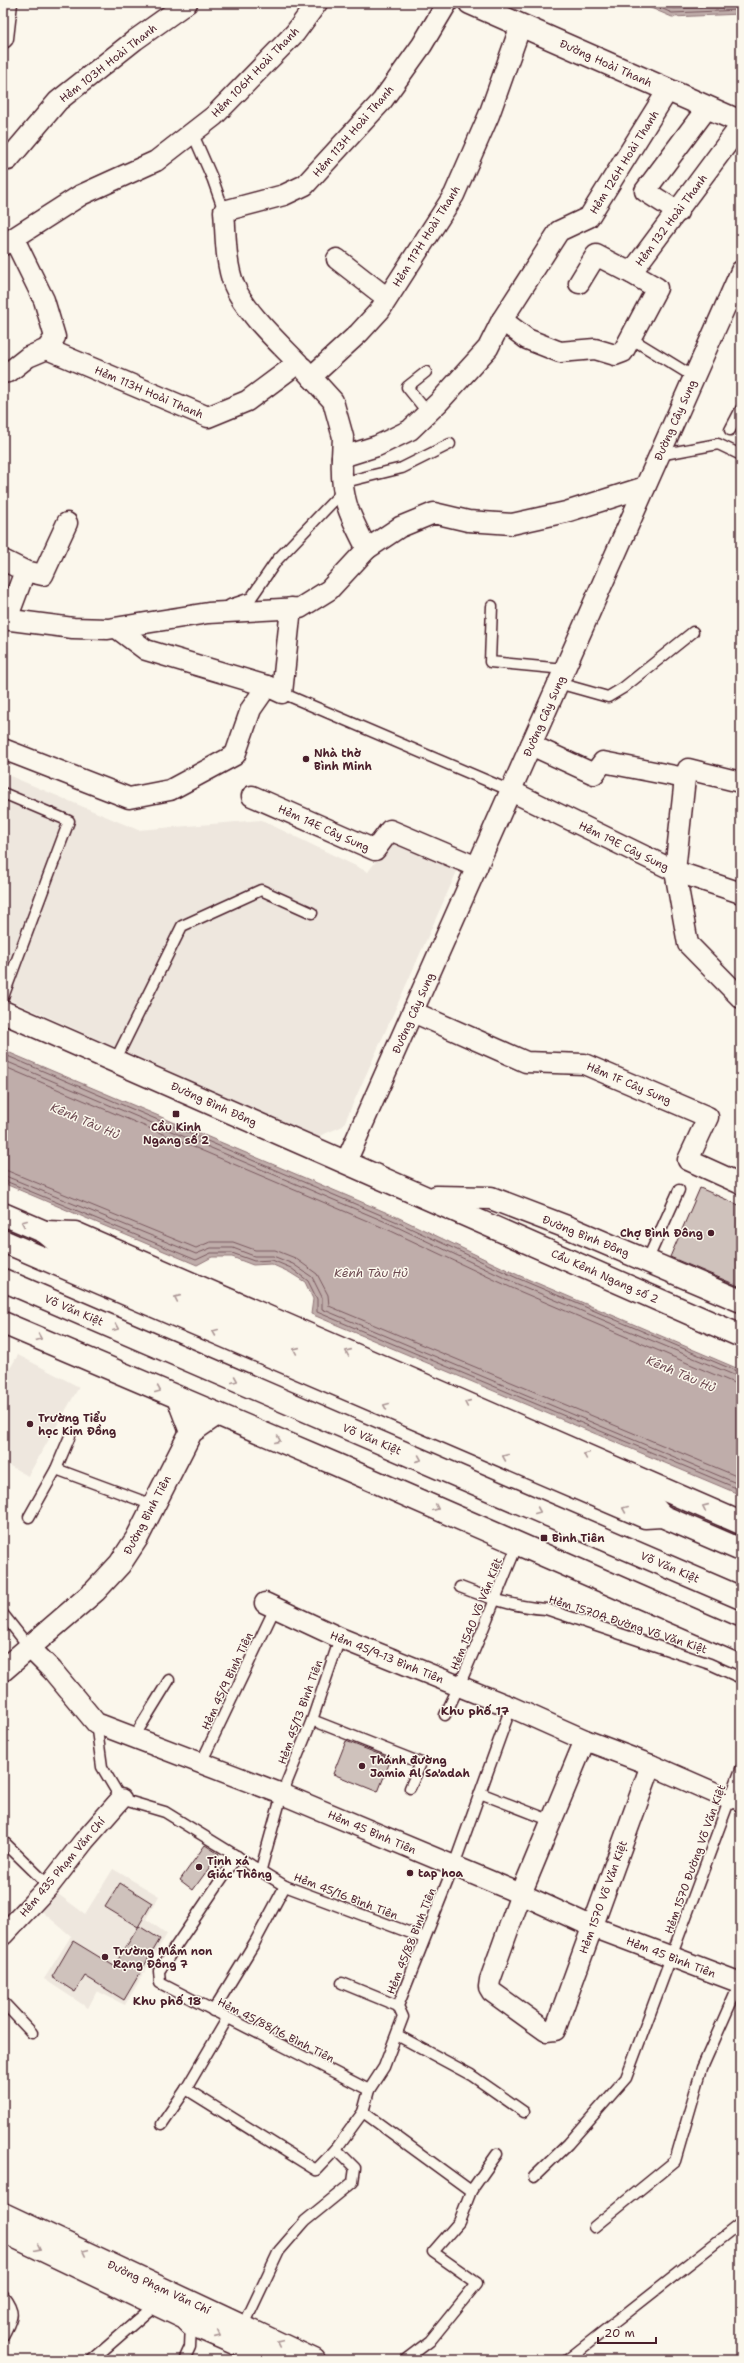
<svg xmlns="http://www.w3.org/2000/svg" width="744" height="2363" font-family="'Shantell Sans',sans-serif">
  <rect width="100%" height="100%" fill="#fbf7ec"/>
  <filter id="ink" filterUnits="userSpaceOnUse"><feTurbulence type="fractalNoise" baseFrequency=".025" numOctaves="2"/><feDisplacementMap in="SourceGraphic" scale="8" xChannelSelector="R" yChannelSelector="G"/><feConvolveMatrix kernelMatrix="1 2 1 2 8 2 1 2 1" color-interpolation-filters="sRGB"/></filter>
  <g filter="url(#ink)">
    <!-- built -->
    <g fill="#eee7de">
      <path d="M3,773L138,830L261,820L368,872L393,838L458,869L343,1126L317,1137L3,997Z"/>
      <path d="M18,1355L79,1387L28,1476L3,1462V1380Z"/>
      <path d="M113,1869L159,1896L146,1919L167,1934L125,2005L97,1991L88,2008L44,1979L71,1936L38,1908L54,1891L85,1914Z"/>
    </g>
    <!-- water -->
    <g fill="#bfadaa" stroke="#907477">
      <path d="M639,3H741V14L672,17Z"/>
      <path d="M3,1050L397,1217L518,1275L741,1370V1495L311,1314L313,1299L305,1282L289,1272L271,1264L253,1265L232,1257H212L197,1265L3,1183Z"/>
    </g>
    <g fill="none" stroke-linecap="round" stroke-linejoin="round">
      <!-- shore -->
      <g stroke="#79585e" stroke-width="1">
        <path d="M649,3L672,13L741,10"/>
        <path d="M662,3L673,8L741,5"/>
        <path d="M3,1054L395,1221L517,1278L741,1373"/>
        <path d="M3,1060L393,1225L515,1283L741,1378"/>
        <path d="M3,1066L391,1231L512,1288L734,1383L741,1384"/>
        <path d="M3,1169L196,1248L210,1242H233L255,1250H275L295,1258L317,1274L328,1295L329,1306L741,1478"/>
        <path d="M3,1175L196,1254L211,1248H233L254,1256H273L293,1264L312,1277L322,1297V1309L741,1485"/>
        <path d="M3,1180L196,1260L211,1253H232L254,1261L272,1260L291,1268L308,1281L317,1299V1312L741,1490"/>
      </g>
    </g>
    <!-- building -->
    <g fill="#cfc2bc" stroke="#4a1f2b">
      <path d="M700,1188L741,1206V1287L670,1257Z"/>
      <path d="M346,1741L391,1759L378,1792L333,1774Z"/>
      <path d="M205,1845L219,1854L193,1890L180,1880Z"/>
      <path d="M120,1883L152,1903L138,1927L105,1907Z"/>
      <path d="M139,1926L160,1939L124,2000L85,1976L75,1992L52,1977L73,1941L114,1966Z"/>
    </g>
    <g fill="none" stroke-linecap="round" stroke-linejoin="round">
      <!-- service casing -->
      <g stroke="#4a1f2b" stroke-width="13">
        <g id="service">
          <path d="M192,132L213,180L224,211"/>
          <path d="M632,339L694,377"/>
          <path d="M426,372L407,387L428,413"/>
          <path d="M730,430L741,409"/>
          <path d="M659,455L718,444L741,455"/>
          <path d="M341,483L402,468L450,444"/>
          <path d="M230,605L251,598L277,560L343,491"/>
          <path d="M492,606L490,662L564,669"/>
          <path d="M558,683L608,697L623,688L693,632"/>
          <path d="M282,693L511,791"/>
          <path d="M3,793L69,821L3,997"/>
          <path d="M115,1061L182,926L261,890L312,913"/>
          <path d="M647,1261L679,1190"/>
          <path d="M56,1469L153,1505"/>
          <path d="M29,1517L56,1469L70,1436"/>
          <path d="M460,1587C488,1598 515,1607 546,1609L710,1664L741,1678"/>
          <path d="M3,1614L29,1647"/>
          <path d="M445,1715C473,1660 493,1601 518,1544"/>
          <path d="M312,1720L421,1763L410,1788"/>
          <path d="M96,1723L102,1767L121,1799L165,1812L285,1886L424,1938"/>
          <path d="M134,1737L169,1680"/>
          <path d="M201,1763L275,1608"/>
          <path d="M480,1793L552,1821"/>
          <path d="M729,1799L741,1807"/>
          <path d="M3,1841L49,1886"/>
          <path d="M237,1856L159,1971L160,1983L369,2090"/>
          <path d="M261,1869L282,1794L312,1720L340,1638"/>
          <path d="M342,1983L398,2006"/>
          <path d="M3,2002L32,2033"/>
          <path d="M213,2011L255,1942L285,1886"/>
          <path d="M397,2035L471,2075L524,2112"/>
          <path d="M186,2089L316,2170L336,2149L363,2112L369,2090L384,2067L403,2017L398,2006L454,1865L511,1707"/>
          <path d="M363,2112L471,2191"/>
          <path d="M162,2124L186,2089L227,2019"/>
          <path d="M534,2177L568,2144L626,2078L741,1769"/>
          <path d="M594,2227L675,2161L702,2068L741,1980"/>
          <path d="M3,2295C17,2313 12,2318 3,2336"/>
          <path d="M243,2327L279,2251L305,2221L353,2182L355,2168L336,2149"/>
          <path d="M92,2360L155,2305"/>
          <path d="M184,2360L190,2347L191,2324"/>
          <path d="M405,2360L430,2341L477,2283L433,2252L459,2222L471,2191L497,2154"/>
          <path d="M567,2360L741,2223"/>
        </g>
      </g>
      <!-- minor casing -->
      <g stroke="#4a1f2b" stroke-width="23">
        <g id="minor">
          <path d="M3,38L7,3"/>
          <path d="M3,155L8,160L58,101L135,40L187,3"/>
          <path d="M678,212L645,191L707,108"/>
          <path d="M14,239L44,300L55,337L47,349L208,417L247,401L298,363C278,342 245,312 234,285C225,262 226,235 224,211L284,195L305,185L382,101L422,45L447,3"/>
          <path d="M3,245L81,195L156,161L214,116L295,33L317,3"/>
          <path d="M337,259L387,298"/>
          <path d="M579,283L596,255L631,273"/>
          <path d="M502,320L559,231L589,217L668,90"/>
          <path d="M302,367L333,401L343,437L342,457"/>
          <path d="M3,373L9,372L28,357L47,349"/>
          <path d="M311,377L359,333L380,310L454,195L489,115L521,25"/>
          <path d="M645,487L566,512L512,524L468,521L434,513L400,527L367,549C349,514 340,498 342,457L377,446L410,430L439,402L488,348L502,320L527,339L560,352L595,349L615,355L623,352L657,288L631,273L741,125"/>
          <path d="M3,560L25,571L43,575L67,523"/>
          <path d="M3,619L73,628L108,629L208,613L300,608L329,590L367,549"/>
          <path d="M7,619L25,571"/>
          <path d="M118,629L146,650L267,686"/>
          <path d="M531,745L594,774L603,762L685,778L688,769L736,781"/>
          <path d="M3,749L129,798L170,790L235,755L251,709L267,686L282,693L291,608"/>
          <path d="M685,778L675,871L688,944L741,998"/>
          <path d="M511,791L675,871L741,893"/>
          <path d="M252,796L375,850L390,830L477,867"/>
          <path d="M413,1012L526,1062L584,1064L708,1117L688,1160L741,1184"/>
          <path d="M346,1162L741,271"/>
          <path d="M265,1603L340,1638L511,1707L585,1740L651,1765L729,1799"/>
          <path d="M29,1647L52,1670L96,1723L282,1794L521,1894L593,1927L741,1983"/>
          <path d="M585,1740L521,1894L490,1980L489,1987L492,1992L546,2031L555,2030L651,1765"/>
          <path d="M3,1935L49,1886L84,1841L121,1799"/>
        </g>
      </g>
      <!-- tertiary casing -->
      <g stroke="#4a1f2b" stroke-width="25">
        <g id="tertiary">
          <path d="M470,3L741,122"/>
          <path d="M3,1012L741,1336"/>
          <path d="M436,1197L491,1198L572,1229L741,1301"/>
          <path d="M178,1398L191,1432"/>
          <path d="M3,1670L95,1591L120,1564L137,1538L191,1432L217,1414"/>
        </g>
      </g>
      <!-- secondary casing -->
      <g stroke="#4a1f2b" stroke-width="25">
        <g id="secondary">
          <path d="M3,2214L314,2360"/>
          <path d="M3,2231L185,2318L191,2324L273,2360"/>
        </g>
      </g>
      <!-- primary casing -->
      <g stroke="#4a1f2b" stroke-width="25">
        <g id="primary">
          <path d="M3,1214L45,1232L68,1251L651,1504L662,1516"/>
          <path d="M45,1232L75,1233L741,1523"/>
          <path d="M3,1323L335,1464L741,1641"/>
        </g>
      </g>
      <!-- trunk casing -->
      <g stroke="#4a1f2b" stroke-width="25">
        <g id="trunk">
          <path d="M3,1241L645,1517L662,1516L741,1550"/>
          <path d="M3,1280L741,1598"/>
        </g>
      </g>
      <!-- service -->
      <use href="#service" stroke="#fbf7ec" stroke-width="10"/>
      <!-- minor -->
      <use href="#minor" stroke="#fbf7ec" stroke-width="20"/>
      <!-- tertiary -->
      <use href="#tertiary" stroke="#fbf7ec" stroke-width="22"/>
      <!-- secondary -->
      <use href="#secondary" stroke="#fbf7ec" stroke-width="22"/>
      <!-- primary -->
      <use href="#primary" stroke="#fbf7ec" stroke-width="22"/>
      <!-- trunk -->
      <use href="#trunk" stroke="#fbf7ec" stroke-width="22"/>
    </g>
    <!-- one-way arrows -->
    <defs><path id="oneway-chevron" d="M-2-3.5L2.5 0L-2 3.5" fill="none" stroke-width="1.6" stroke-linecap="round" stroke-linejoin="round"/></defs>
    <g stroke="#ab9695">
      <use href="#oneway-chevron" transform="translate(24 1223) rotate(-157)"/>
      <use href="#oneway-chevron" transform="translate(177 1298) rotate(-156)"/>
      <use href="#oneway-chevron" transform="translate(116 1328) rotate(23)"/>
      <use href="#oneway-chevron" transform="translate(215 1332) rotate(-157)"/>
      <use href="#oneway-chevron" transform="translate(39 1338) rotate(23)"/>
      <use href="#oneway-chevron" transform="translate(296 1350) rotate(-156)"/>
      <use href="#oneway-chevron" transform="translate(348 1352) rotate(-156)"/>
      <use href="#oneway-chevron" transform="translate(235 1380) rotate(23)"/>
      <use href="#oneway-chevron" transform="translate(158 1390) rotate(23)"/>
      <use href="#oneway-chevron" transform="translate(467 1403) rotate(-156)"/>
      <use href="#oneway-chevron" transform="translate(386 1406) rotate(-157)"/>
      <use href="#oneway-chevron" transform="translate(278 1440) rotate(23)"/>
      <use href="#oneway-chevron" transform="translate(586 1455) rotate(-156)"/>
      <use href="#oneway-chevron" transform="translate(505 1457) rotate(-157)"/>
      <use href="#oneway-chevron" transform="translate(419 1459) rotate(23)"/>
      <use href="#oneway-chevron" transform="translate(705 1507) rotate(-156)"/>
      <use href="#oneway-chevron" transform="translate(436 1508) rotate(24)"/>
      <use href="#oneway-chevron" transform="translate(625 1509) rotate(-157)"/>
      <use href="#oneway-chevron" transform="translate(538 1511) rotate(23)"/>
      <use href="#oneway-chevron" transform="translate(38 2248) rotate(26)"/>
      <use href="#oneway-chevron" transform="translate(85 2252) rotate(-155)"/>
      <use href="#oneway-chevron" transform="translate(218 2335) rotate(24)"/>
      <use href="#oneway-chevron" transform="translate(279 2343) rotate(-155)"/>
    </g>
  </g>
  <!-- markers -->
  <g fill="#4a1f2b" stroke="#fbf7ec" stroke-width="1.5">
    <circle cx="306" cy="759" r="4"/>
    <rect x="172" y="1110" width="8" height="8" rx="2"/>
    <circle cx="711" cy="1233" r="4"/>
    <circle cx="30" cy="1424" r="4"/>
    <rect x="540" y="1534" width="8" height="8" rx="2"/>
    <circle cx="362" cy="1766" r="4"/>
    <circle cx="199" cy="1867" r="4"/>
    <circle cx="410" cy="1873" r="4"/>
    <circle cx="105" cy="1957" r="4"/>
  </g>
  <g text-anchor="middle" stroke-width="3" stroke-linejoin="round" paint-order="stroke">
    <!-- street labels -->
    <g font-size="11" fill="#4a1f2b" stroke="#fbf7ec">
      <text transform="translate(108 63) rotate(-38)" y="4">Hẻm 103H Hoài Thanh</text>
      <text transform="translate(606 63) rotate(24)" y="4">Đường Hoài Thanh</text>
      <text transform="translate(255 72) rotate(-46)" y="4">Hẻm 106H Hoài Thanh</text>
      <text transform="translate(353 131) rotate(-49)" y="4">Hẻm 113H Hoài Thanh</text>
      <text transform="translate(624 162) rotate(-58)" y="4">Hẻm 126H Hoài Thanh</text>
      <text transform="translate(671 220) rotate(-53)" y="4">Hẻm 132 Hoài Thanh</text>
      <text transform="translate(426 236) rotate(-58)" y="4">Hẻm 117H Hoài Thanh</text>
      <text transform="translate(149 392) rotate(23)" y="4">Hẻm 113H Hoài Thanh</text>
      <text transform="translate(675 420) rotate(-66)" y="4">Đường Cây Sung</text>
      <text transform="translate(544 716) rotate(-66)" y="4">Đường Cây Sung</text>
      <text transform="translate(324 828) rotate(24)" y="4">Hẻm 14E Cây Sung</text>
      <text transform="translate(624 846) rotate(26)" y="4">Hẻm 19E Cây Sung</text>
      <text transform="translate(413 1013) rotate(-66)" y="4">Đường Cây Sung</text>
      <text transform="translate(629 1083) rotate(23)" y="4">Hẻm 1F Cây Sung</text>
      <text transform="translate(214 1104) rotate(24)" y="4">Đường Bình Đông</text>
      <text transform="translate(586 1236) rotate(22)" y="4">Đường Bình Đông</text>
      <text transform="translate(605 1276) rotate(24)" y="4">Cầu Kênh Ngang số 2</text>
      <text transform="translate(74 1310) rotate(23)" y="4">Võ Văn Kiệt</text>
      <text transform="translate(372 1439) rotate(23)" y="4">Võ Văn Kiệt</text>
      <text transform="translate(147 1515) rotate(-62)" y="4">Đường Bình Tiên</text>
      <text transform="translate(670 1567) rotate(23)" y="4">Võ Văn Kiệt</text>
      <text transform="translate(476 1614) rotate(-68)" y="4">Hẻm 1540 Võ Văn Kiệt</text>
      <text transform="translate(628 1624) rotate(18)" y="4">Hẻm 1570A Đường Võ Văn Kiệt</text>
      <text transform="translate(387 1657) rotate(22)" y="4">Hẻm 45/9-13 Bình Tiên</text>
      <text transform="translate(227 1681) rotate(-65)" y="4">Hẻm 45/9 Bình Tiên</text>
      <text transform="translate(300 1712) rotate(-70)" y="4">Hẻm 45/13 Bình Tiên</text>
      <text transform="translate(372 1832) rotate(23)" y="4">Hẻm 45 Bình Tiên</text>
      <text transform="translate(695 1859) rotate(-70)" y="4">Hẻm 1570 Đường Võ Văn Kiệt</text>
      <text transform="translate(62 1867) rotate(-50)" y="4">Hẻm 435 Phạm Văn Chí</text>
      <text transform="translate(346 1896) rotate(21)" y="4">Hẻm 45/16 Bình Tiên</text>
      <text transform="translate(603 1897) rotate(-70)" y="4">Hẻm 1570 Võ Văn Kiệt</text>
      <text transform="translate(411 1941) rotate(-68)" y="4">Hẻm 45/88 Bình Tiên</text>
      <text transform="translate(671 1957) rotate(21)" y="4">Hẻm 45 Bình Tiên</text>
      <text transform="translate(276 2030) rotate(27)" y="4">Hẻm 45/88/16 Bình Tiên</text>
      <text transform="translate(159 2287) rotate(25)" y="4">Đường Phạm Văn Chí</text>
    </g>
    <!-- poi labels -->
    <g font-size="11" font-weight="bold" fill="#4a1f2b" stroke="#fbf7ec" text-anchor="start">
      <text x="314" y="757">Nhà thờ<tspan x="314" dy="13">Bình Minh</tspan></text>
      <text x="176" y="1131" text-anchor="middle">Cầu Kinh<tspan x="176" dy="13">Ngang số 2</tspan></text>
      <text x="703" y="1237" text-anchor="end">Chợ Bình Đông</text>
      <text x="38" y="1422">Trường Tiểu<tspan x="38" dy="13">học Kim Đồng</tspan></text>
      <text x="552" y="1542">Bình Tiên</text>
      <text x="370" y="1764">Thánh đường<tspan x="370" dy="13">Jamia Al Sa'adah</tspan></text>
      <text x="207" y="1865">Tịnh xá<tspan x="207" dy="13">Giác Thông</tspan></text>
      <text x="418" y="1877">tap hoa</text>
      <text x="113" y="1955">Trường Mầm non<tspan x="113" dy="13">Rạng Đông 7</tspan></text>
    </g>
    <!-- water labels -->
    <g font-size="12" font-style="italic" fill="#6d4a51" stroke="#fbf7ec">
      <text transform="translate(85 1121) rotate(23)" y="4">Kênh Tàu Hủ</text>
      <text x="371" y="1277">Kênh Tàu Hủ</text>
      <text transform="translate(681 1374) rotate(23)" y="4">Kênh Tàu Hủ</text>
    </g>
    <!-- neighbourhood labels -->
    <g font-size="12" font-weight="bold" fill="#4a1f2b" stroke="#fbf7ec">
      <text x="475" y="1715">Khu phố 17</text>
      <text x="167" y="2005">Khu phố 18</text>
    </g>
  </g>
  <!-- margin -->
  <rect width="744" height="2363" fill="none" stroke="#fbf7ec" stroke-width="16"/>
  <rect x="8" y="8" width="728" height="2347" fill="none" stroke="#4a1f2b" stroke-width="1.5" filter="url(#ink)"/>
  <!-- scale -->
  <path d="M598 2337v6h58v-6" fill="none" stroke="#4a1f2b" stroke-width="2"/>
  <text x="604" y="2337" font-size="12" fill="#4a1f2b" stroke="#fbf7ec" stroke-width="3" paint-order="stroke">20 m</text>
</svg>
